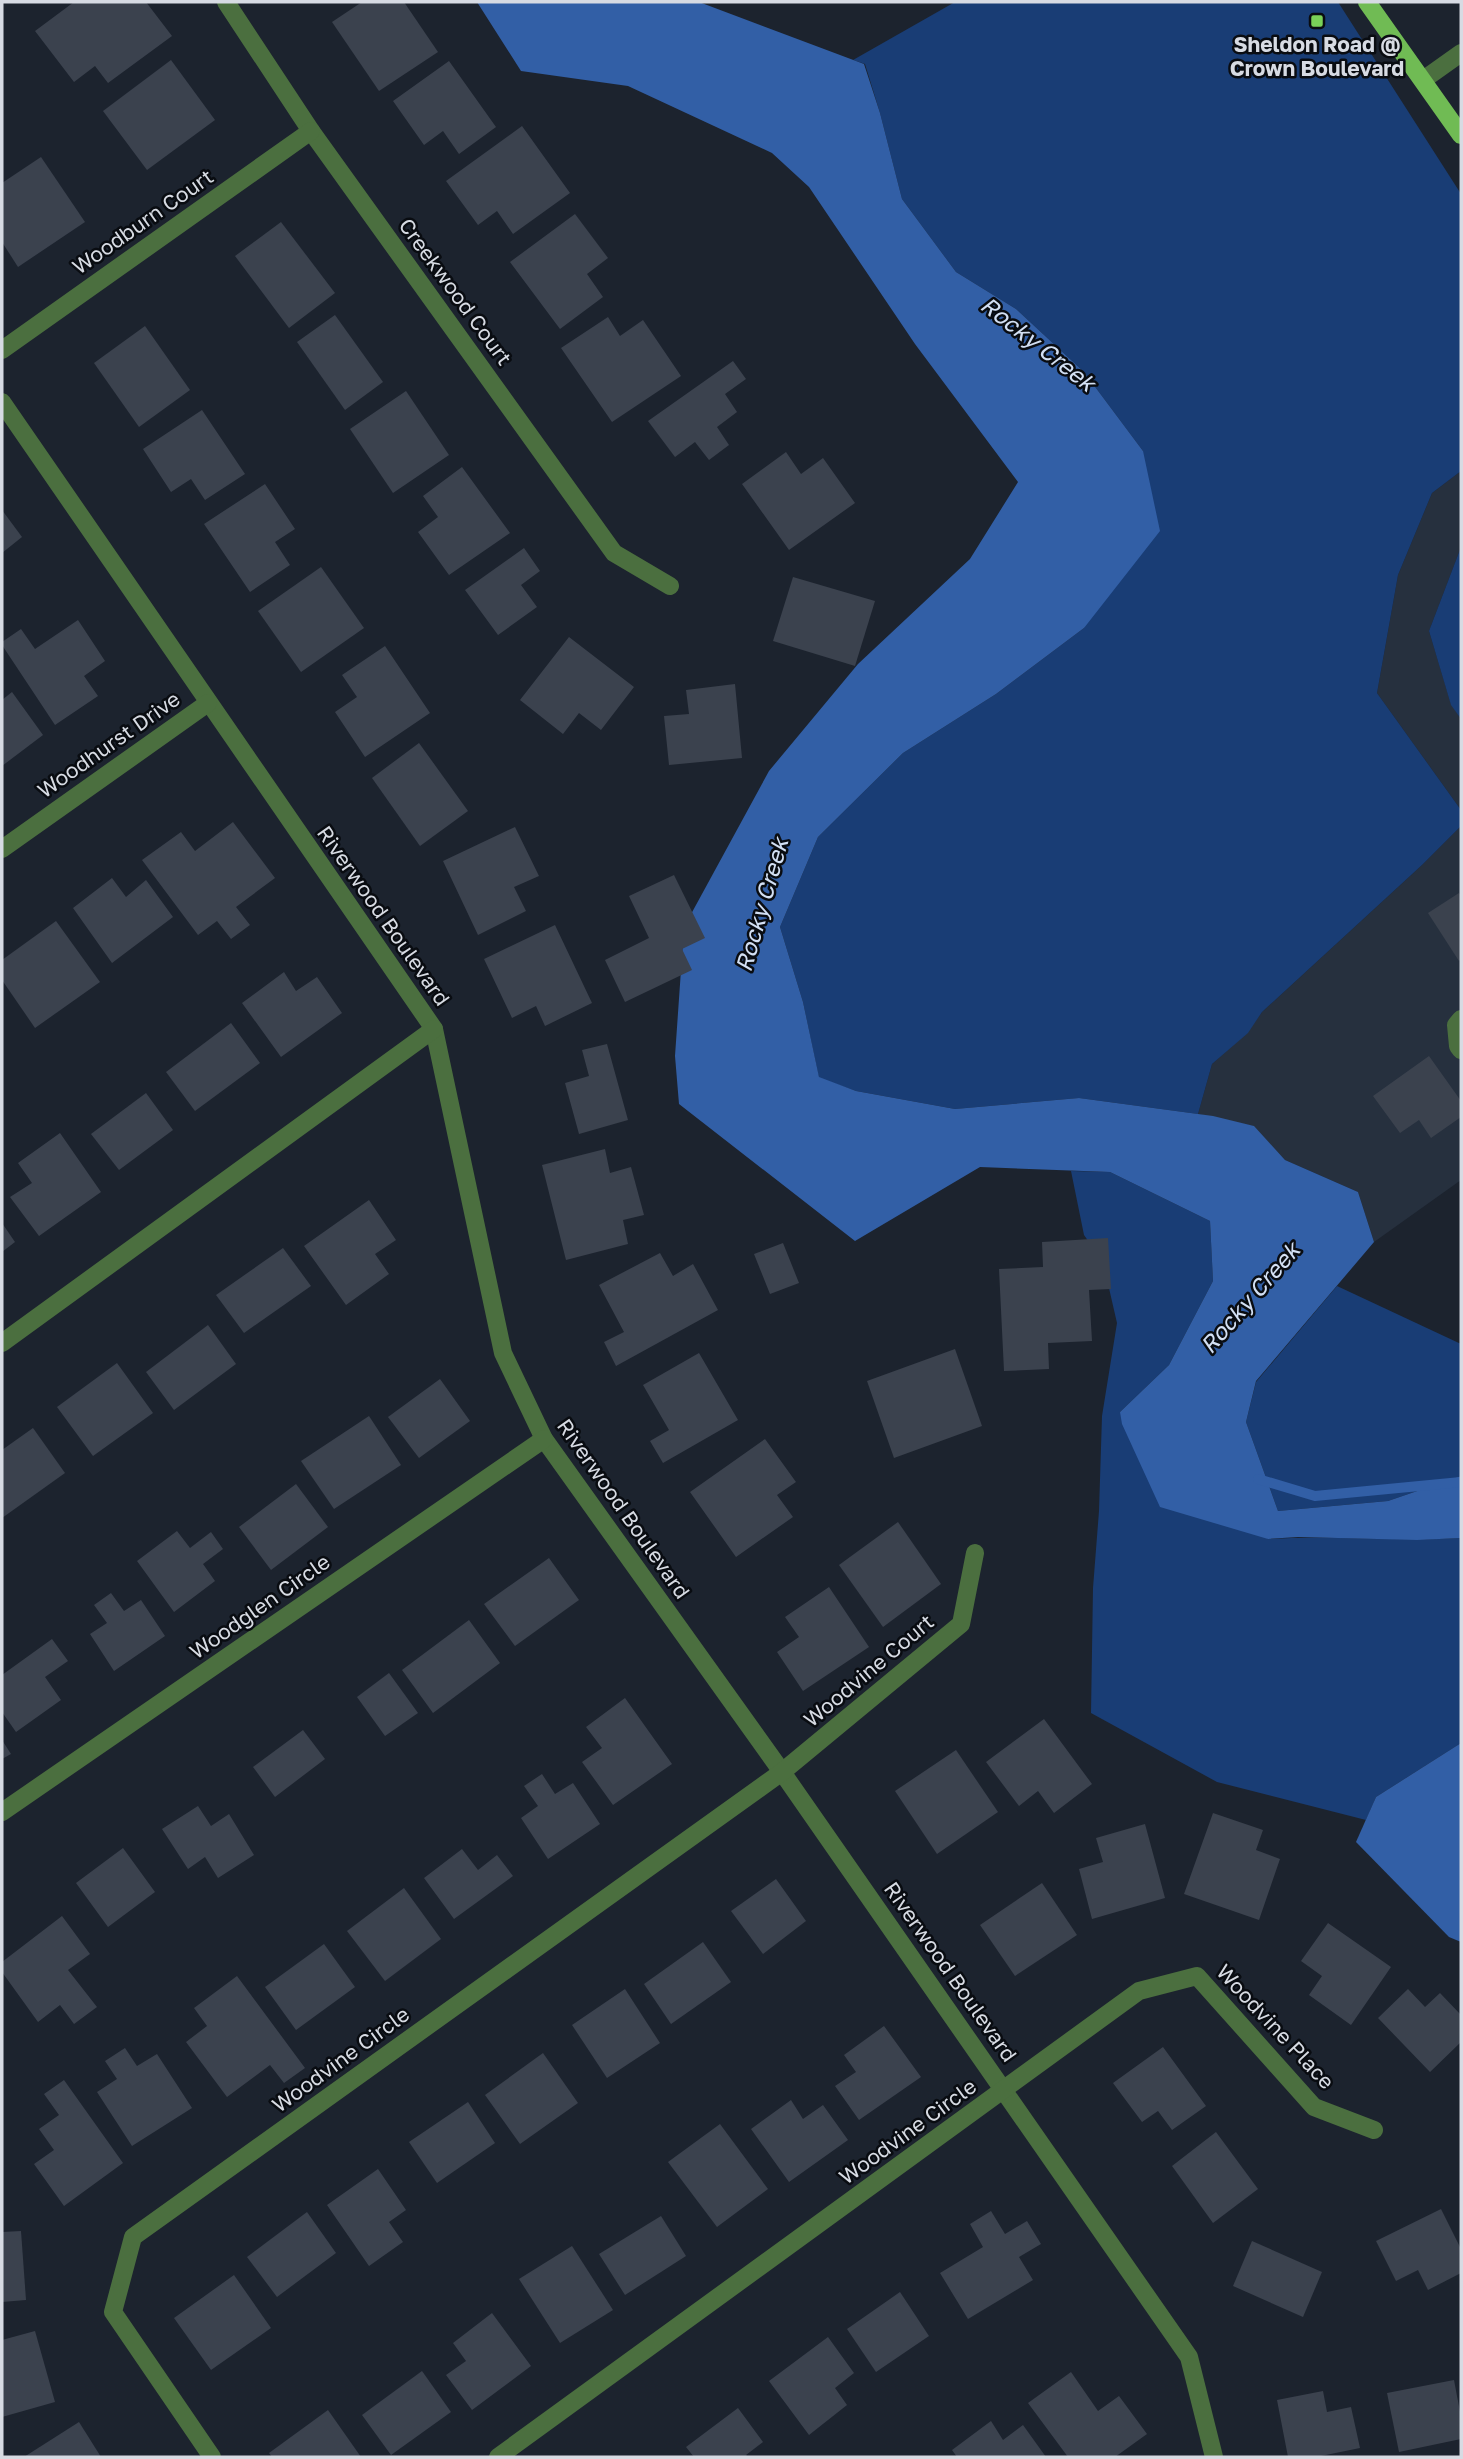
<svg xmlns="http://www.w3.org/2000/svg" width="1463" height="2459" font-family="'Golos Text',sans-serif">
  <rect width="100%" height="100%" fill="#1c232e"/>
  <!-- built -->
  <g fill="#26303e">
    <path d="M1461,471V547L1429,631L1451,704L1461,719V810L1377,693L1398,575L1432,493Z"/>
    <path d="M1461,826V1180L1374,1242L1358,1192L1285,1160L1253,1126L1198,1114L1212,1064L1247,1033L1262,1012L1422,865Z"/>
  </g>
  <!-- green -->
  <g fill="#193d75">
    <path d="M955,2H1338L1461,194V471L1432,493L1398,575L1377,693L1461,810V826L1422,865L1262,1012L1248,1033L1212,1064L1198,1114L1079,1098L955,1109L856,1091L819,1078L803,1002L780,927L818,837L903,753L996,694L1084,628L1143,451L1084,372L1016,309L956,272L902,199L880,113L865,64L853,60Z"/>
    <path d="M1461,547V719L1451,705L1429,631Z"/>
    <path d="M1071,1171L1110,1172L1210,1221L1213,1281L1169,1365L1120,1412L1268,1539C1332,1535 1397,1542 1461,1538V1743L1376,1797L1366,1820L1217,1782L1091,1713L1093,1588L1099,1511L1102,1416L1117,1323L1103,1262L1084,1235Z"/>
    <path d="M1337,1286L1461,1344V1476L1388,1501L1278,1511L1246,1422L1256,1382Z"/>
  </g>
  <!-- water -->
  <g fill="#325fa6">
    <path d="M477,2H699L864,64L880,113L902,199L956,272L1016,309L1084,372L1143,451L1160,531L1084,628L996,694L903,753L818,837L780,927L803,1002L819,1077L856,1091L955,1109L1079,1098L1213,1116L1254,1126L1285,1160L1358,1192L1374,1242L1256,1381L1246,1422L1278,1511L1388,1501L1461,1476V1538L1417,1540L1298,1537L1268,1539L1160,1507L1122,1424L1120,1412L1169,1365L1213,1281L1210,1221L1110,1172L980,1167L855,1241L679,1104L675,1056L684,927L769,771L858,664L970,559L1018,482L915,344L809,187L772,153L628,86L521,71Z"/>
    <path d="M1461,1743V1942L1449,1937L1356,1842L1376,1797Z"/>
  </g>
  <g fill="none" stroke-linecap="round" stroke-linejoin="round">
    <!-- stream -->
    <path stroke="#325fa6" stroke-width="10" d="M1258,1479L1315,1496L1461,1482"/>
  </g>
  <!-- building -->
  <g fill="#3b424e">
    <path d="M74,2H146L172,36L108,83L95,66L74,82L35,31Z"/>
    <path d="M362,2H404L438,52L379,91L332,22Z"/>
    <path d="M171,60L215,120L147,170L103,111Z"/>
    <path d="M449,61L496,127L459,154L443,131L424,145L393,101Z"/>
    <path d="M522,126L570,193L513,234L497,211L478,225L446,181Z"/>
    <path d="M41,157L85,222L18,267L2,242V183Z"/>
    <path d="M575,214L608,258L587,274L603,297L560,329L510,262Z"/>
    <path d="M281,222L335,293L289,328L235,256Z"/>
    <path d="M335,315L383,382L345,410L297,342Z"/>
    <path d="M608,317L620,336L643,320L681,376L612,422L561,348Z"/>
    <path d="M145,326L190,390L139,427L94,363Z"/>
    <path d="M733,361L746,379L725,394L737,412L717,427L729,445L709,460L695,442L675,457L648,421Z"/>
    <path d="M406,391L449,455L393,493L350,429Z"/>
    <path d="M202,410L245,474L205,500L191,479L171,492L143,449Z"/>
    <path d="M786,452L801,474L823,458L855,503L789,550L742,484Z"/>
    <path d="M462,467L510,533L449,575L418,532L438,517L423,496Z"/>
    <path d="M265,484L295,529L275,542L290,565L250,592L204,524Z"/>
    <path d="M2,510L22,537L2,553Z"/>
    <path d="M524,548L540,571L521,585L537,607L498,635L465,590Z"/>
    <path d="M321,567L364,628L301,672L258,611Z"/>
    <path d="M793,577L875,601L855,666L773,641Z"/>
    <path d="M78,620L105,661L84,676L98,696L55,725L2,645V642L21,629L35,649Z"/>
    <path d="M569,637L634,687L601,730L579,713L563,734L520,700Z"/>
    <path d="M385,646L430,713L365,757L335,712L357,697L342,675Z"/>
    <path d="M735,684L742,758L669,765L664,716L689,714L686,690Z"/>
    <path d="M12,692L43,735L2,766V700Z"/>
    <path d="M419,743L468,811L420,846L372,778Z"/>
    <path d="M233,822L275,878L236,907L250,925L231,939L217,921L198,935L142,860L181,832L195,851Z"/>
    <path d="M515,827L539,876L514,887L526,911L478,935L443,861Z"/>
    <path d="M674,875L705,938L682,949L692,970L625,1002L605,960L649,938L629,896Z"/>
    <path d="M112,878L126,897L146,880L173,917L112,963L73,908Z"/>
    <path d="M1459,893L1461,896V959L1459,961L1428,913Z"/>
    <path d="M56,921L100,982L35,1028L2,980V960Z"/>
    <path d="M555,925L592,1003L545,1026L536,1006L512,1018L484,959Z"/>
    <path d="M284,972L296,991L317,977L342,1013L281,1057L242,1003Z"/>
    <path d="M231,1023L260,1063L195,1111L166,1072Z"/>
    <path d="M607,1044L628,1120L579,1134L565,1083L589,1076L582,1050Z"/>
    <path d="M1429,1056L1461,1101V1117L1431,1138L1419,1120L1400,1133L1373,1096Z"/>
    <path d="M146,1093L173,1130L119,1170L91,1134Z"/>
    <path d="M60,1133L101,1192L39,1236L10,1197L32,1183L18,1163Z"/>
    <path d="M605,1149L610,1173L631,1167L644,1215L623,1220L628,1244L566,1260L542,1165Z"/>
    <path d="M369,1200L396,1240L375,1254L389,1274L346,1305L304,1246Z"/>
    <path d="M2,1223L15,1242L2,1252Z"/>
    <path d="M1108,1238L1111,1289L1089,1290L1092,1341L1048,1343L1049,1369L1004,1371L999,1269L1043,1267L1042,1242Z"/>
    <path d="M783,1243L799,1283L770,1294L754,1254Z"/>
    <path d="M283,1248L311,1286L244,1333L216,1295Z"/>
    <path d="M660,1253L673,1276L693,1264L718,1310L616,1366L604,1342L624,1332L599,1285Z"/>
    <path d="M208,1325L236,1364L174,1410L146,1372Z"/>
    <path d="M955,1349L982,1426L894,1458L867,1381Z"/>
    <path d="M699,1353L738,1420L663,1463L650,1441L669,1430L643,1385Z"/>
    <path d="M117,1363L153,1413L93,1456L57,1407Z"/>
    <path d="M440,1379L470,1421L419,1458L388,1417Z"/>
    <path d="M369,1416L401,1465L334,1509L301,1461Z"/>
    <path d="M33,1428L65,1473L2,1518V1450Z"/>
    <path d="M765,1439L796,1482L777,1495L793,1517L736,1557L690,1492Z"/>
    <path d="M296,1484L328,1527L271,1570L239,1527Z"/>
    <path d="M898,1522L941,1584L883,1627L839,1565Z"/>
    <path d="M177,1531L190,1548L211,1532L223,1549L203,1564L215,1581L174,1612L137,1561Z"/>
    <path d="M549,1558L579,1600L515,1646L484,1604Z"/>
    <path d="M829,1587L869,1647L803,1691L777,1652L799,1637L785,1617Z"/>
    <path d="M111,1593L124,1611L141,1600L165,1636L114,1671L90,1634L107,1623L94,1605Z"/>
    <path d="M469,1620L500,1663L433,1713L402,1670Z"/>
    <path d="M52,1639L68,1661L45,1677L61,1700L16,1732L2,1712V1675Z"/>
    <path d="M389,1673L418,1713L385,1736L357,1697Z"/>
    <path d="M625,1698L672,1764L613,1805L582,1762L602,1748L586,1727Z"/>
    <path d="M1044,1719L1092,1784L1054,1813L1038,1791L1019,1806L986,1762Z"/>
    <path d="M303,1730L325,1759L275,1797L253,1767Z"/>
    <path d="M2,1740L11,1754L2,1759Z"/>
    <path d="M956,1750L998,1812L937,1854L895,1791Z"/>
    <path d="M542,1774L555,1794L573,1783L600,1824L548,1859L521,1818L538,1806L524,1786Z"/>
    <path d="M198,1806L211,1826L229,1814L254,1855L218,1878L205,1857L188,1869L162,1829Z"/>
    <path d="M1213,1813L1263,1830L1256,1850L1280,1859L1259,1920L1184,1894Z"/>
    <path d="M1145,1824L1165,1898L1092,1919L1079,1869L1103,1862L1096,1838Z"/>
    <path d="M123,1848L155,1892L108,1927L76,1883Z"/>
    <path d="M462,1849L478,1870L497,1855L513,1876L454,1919L424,1878Z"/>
    <path d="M776,1879L806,1921L763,1954L731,1911Z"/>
    <path d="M1042,1883L1077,1935L1015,1976L980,1925Z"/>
    <path d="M404,1888L441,1939L385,1981L347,1931Z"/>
    <path d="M62,1916L90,1954L68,1970L97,2007L74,2024L60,2005L38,2022L2,1972V1962Z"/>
    <path d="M1328,1923L1391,1967L1351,2025L1309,1995L1322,1976L1301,1961Z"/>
    <path d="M703,1942L731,1982L671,2024L644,1984Z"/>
    <path d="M324,1944L355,1987L296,2030L265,1987Z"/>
    <path d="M237,1976L305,2068L284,2083L270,2065L227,2097L186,2042L207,2026L194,2008Z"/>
    <path d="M625,1989L660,2043L607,2078L572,2025Z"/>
    <path d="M1408,1989L1425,2007L1440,1993L1461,2015V2042L1430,2072L1378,2018Z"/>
    <path d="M884,2026L921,2077L859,2120L835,2086L856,2072L844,2055Z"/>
    <path d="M1163,2047L1206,2106L1172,2130L1158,2111L1142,2122L1113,2083Z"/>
    <path d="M125,2048L137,2066L157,2054L192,2108L132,2146L97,2092L117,2079L105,2061Z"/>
    <path d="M543,2053L578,2103L520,2144L485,2095Z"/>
    <path d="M64,2080L123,2163L64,2206L34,2164L54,2150L39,2129L59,2115L44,2094Z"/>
    <path d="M791,2100L803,2119L823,2105L848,2140L789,2182L751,2129Z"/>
    <path d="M468,2102L495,2143L437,2183L409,2142Z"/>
    <path d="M720,2124L768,2189L717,2227L668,2162Z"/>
    <path d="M1216,2132L1258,2189L1213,2223L1172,2166Z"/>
    <path d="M378,2169L406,2210L389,2222L403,2242L369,2266L327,2205Z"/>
    <path d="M1441,2209L1461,2249V2273L1428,2290L1418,2270L1396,2281L1376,2241Z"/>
    <path d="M991,2211L1005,2234L1027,2221L1041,2244L1019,2257L1033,2280L968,2319L940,2273L983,2247L970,2224Z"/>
    <path d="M307,2212L336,2253L277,2297L247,2257Z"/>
    <path d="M661,2216L686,2256L625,2295L599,2254Z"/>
    <path d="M21,2231L26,2300L2,2302V2232Z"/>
    <path d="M1252,2241L1322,2272L1303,2317L1233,2286Z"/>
    <path d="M572,2246L613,2310L560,2343L519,2279Z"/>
    <path d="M234,2275L271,2328L211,2370L174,2318Z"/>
    <path d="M900,2292L929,2336L876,2372L847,2329Z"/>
    <path d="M492,2313L531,2366L472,2410L446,2375L466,2361L453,2343Z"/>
    <path d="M35,2331L55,2402L2,2417V2340Z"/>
    <path d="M828,2337L854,2373L835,2388L847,2405L809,2435L769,2381Z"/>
    <path d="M422,2371L451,2412L391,2455L362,2415Z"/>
    <path d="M1071,2372L1098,2411L1119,2396L1147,2434L1115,2457H1068L1028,2403Z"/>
    <path d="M1454,2380L1461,2417V2439L1399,2452L1387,2393Z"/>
    <path d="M1323,2391L1327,2412L1351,2407L1360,2448L1316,2457H1288L1277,2400Z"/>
    <path d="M738,2408L763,2442L746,2455L748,2457H694L686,2447Z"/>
    <path d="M328,2410L361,2457H272L269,2453Z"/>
    <path d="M991,2421L1003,2440L1023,2425L1046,2457H957L952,2450Z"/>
    <path d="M79,2422L101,2457H24Z"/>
  </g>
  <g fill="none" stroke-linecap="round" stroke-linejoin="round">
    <!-- minor -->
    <g stroke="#4b6f3f" stroke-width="18">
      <path d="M226,2L311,131L614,553L670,586"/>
      <path d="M1423,80L1461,53"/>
      <path d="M2,350L311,131"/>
      <path d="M2,402L434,1029L503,1353L544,1439L782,1772L1189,2357L1214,2457"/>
      <path d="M2,849L208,703"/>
      <path d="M1461,1019L1456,1025L1458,1046L1461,1050"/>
      <path d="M2,1343L434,1029"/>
      <path d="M2,1812L544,1439"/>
      <path d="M212,2457L113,2312L133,2237L782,1772L961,1624L975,1553"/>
      <path d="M498,2457L1139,1991L1197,1976L1314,2107L1374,2130"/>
    </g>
    <!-- major -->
    <path stroke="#70bb54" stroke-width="18" d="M1367,2L1461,135"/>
  </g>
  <!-- markers -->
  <rect fill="#79d158" stroke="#090c11" stroke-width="2.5" x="1310" y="14" width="14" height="14" rx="3.5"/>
  <g text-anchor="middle" stroke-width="5" stroke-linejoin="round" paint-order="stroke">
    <!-- poi labels -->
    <g font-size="21" font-weight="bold" fill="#d7dbe3" stroke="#090c11">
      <text x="1317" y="52">Sheldon Road @<tspan x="1317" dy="24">Crown Boulevard</tspan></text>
    </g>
    <!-- street labels -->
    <g font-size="21" fill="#d7dbe3" stroke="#090c11">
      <text transform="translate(143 222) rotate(-35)" y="7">Woodburn Court</text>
      <text transform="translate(455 292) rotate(54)" y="7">Creekwood Court</text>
      <text transform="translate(109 745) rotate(-35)" y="7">Woodhurst Drive</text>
      <text transform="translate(383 916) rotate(55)" y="7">Riverwood Boulevard</text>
      <text transform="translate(623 1509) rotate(55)" y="7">Riverwood Boulevard</text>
      <text transform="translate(260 1607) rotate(-35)" y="7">Woodglen Circle</text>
      <text transform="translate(869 1671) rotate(-40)" y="7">Woodvine Court</text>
      <text transform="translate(950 1972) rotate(55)" y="7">Riverwood Boulevard</text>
      <text transform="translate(1275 2027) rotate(47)" y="7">Woodvine Place</text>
      <text transform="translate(341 2060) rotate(-36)" y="7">Woodvine Circle</text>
      <text transform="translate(908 2132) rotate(-36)" y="7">Woodvine Circle</text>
    </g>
    <!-- water labels -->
    <g font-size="23" font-style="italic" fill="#d3e0f4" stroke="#090c11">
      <text transform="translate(1038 344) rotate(38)" y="8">Rocky Creek</text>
      <text transform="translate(762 905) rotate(-74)" y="8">Rocky Creek</text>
      <text transform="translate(1250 1298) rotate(-49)" y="8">Rocky Creek</text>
    </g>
  </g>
  <!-- border -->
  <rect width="1463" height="2459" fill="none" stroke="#d7dbe3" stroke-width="7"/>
</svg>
